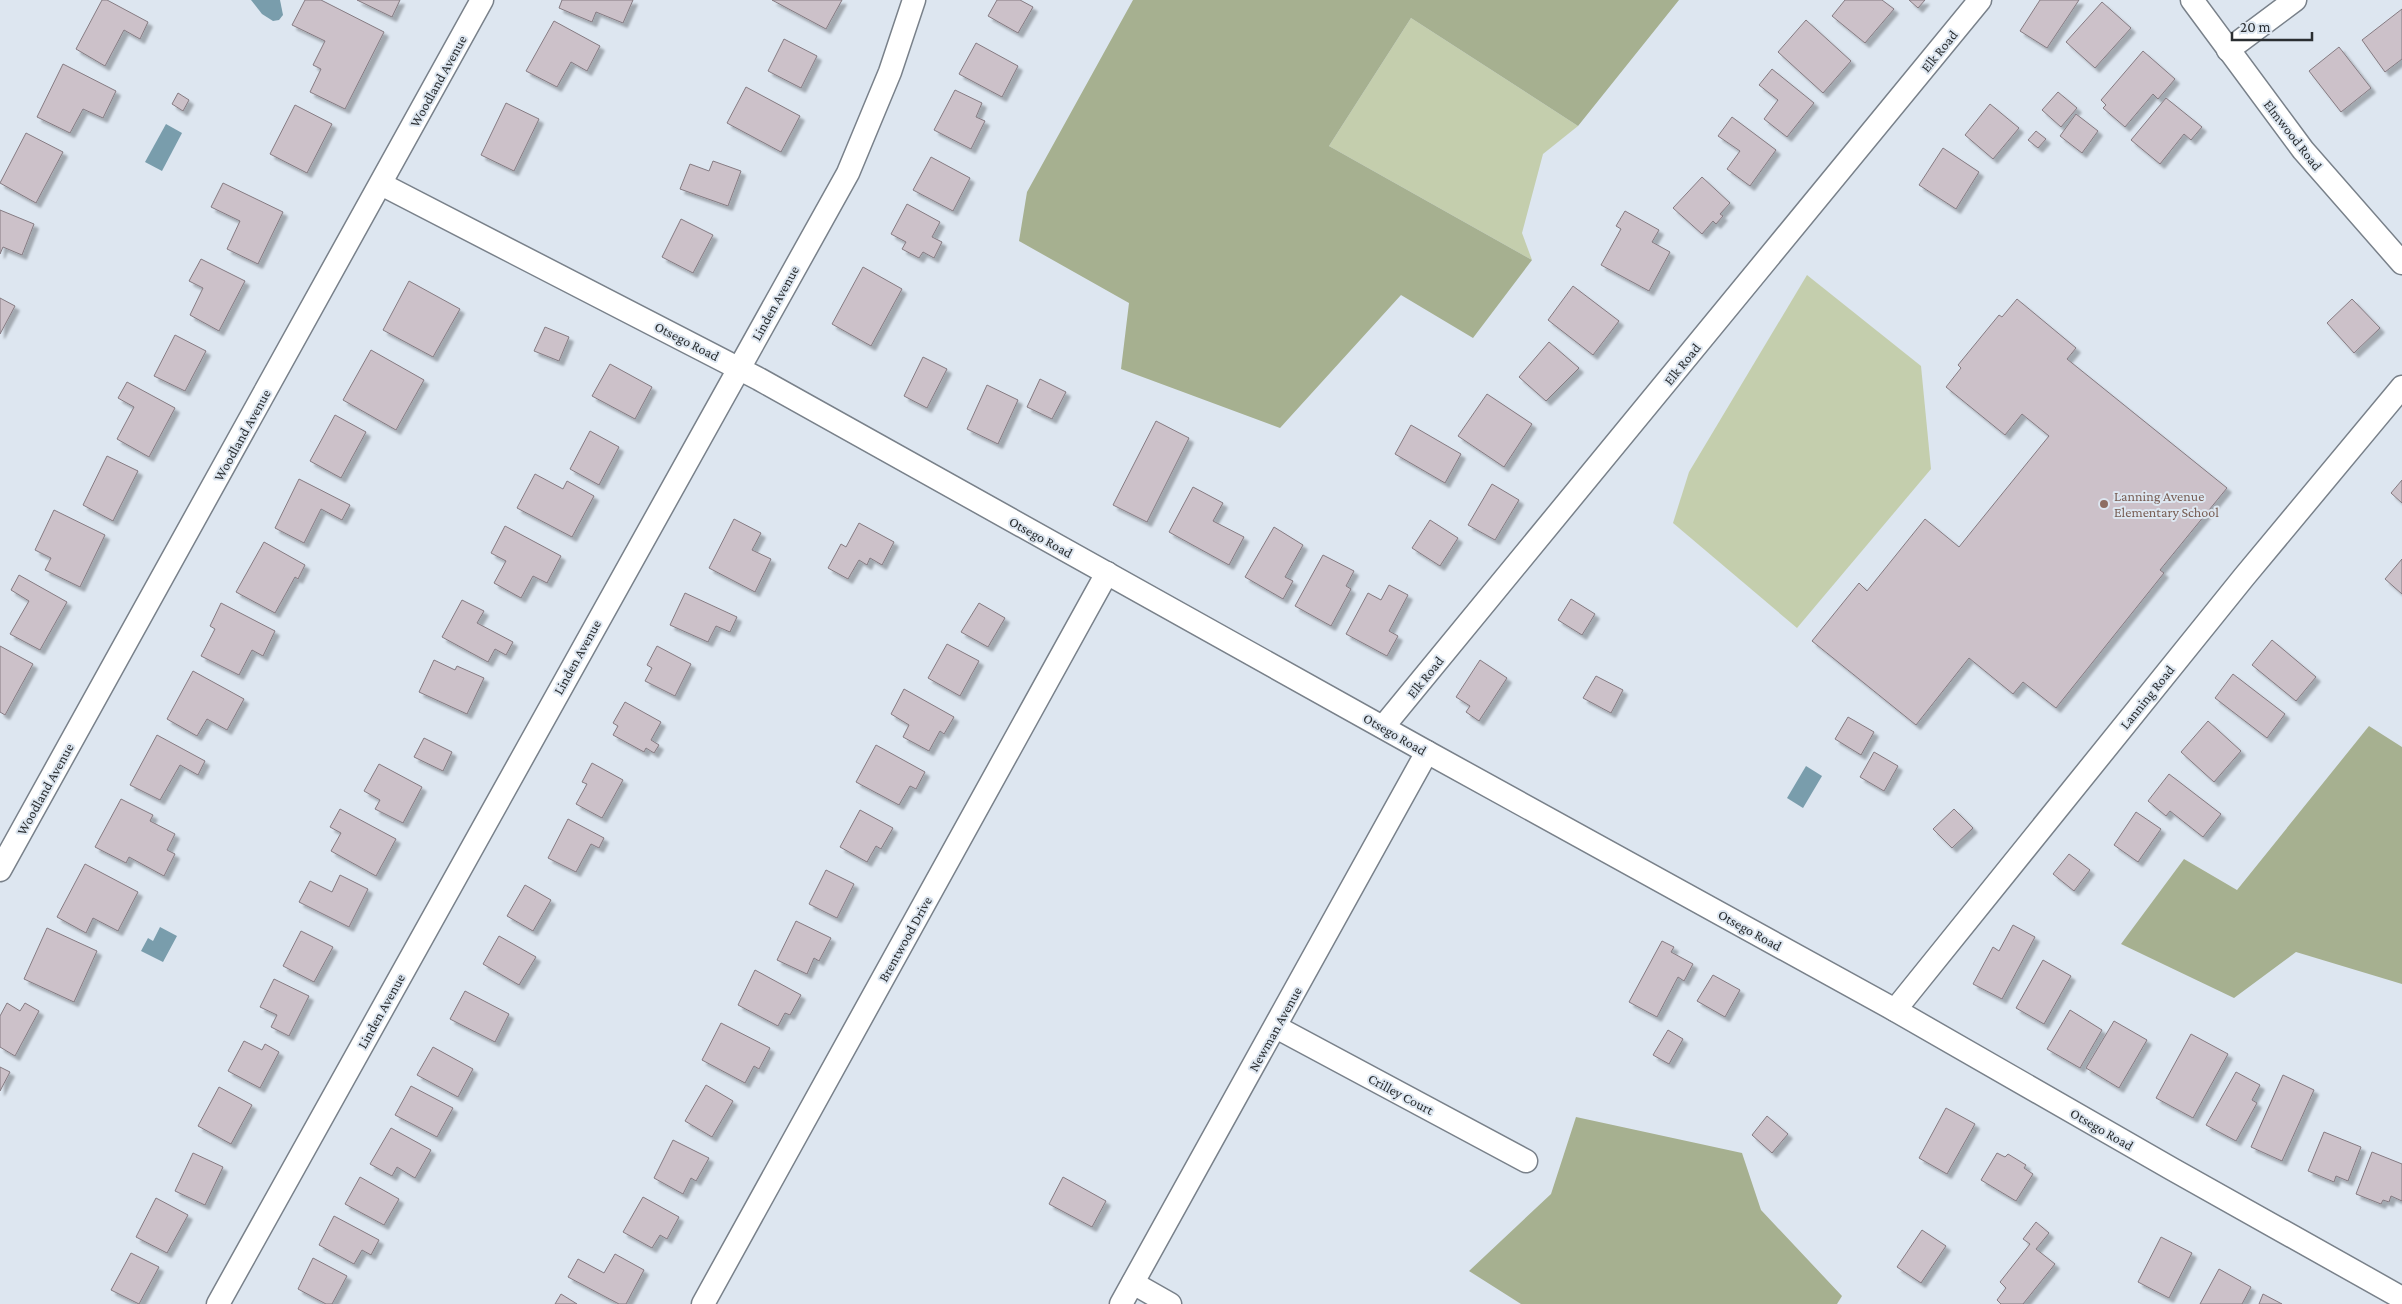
<svg xmlns="http://www.w3.org/2000/svg" width="2402" height="1304" font-family="'Crimson Pro',serif">
  <defs>
    <filter id="shadow"><feDropShadow dx="4.5" dy="4.5" stdDeviation="1" flood-color="#0004"/></filter>
  </defs>
  <rect width="100%" height="100%" fill="#dde6f0"/>
  <!-- green -->
  <g fill="#c4cead">
    <path d="M1411,18L1578,126L1543,154L1522,233L1532,260L1329,146Z"/>
    <path d="M1807,275L1921,366L1931,469L1797,628L1673,523L1689,472Z"/>
  </g>
  <!-- forest -->
  <g fill="#a6b090">
    <path d="M1133,0H1679L1578,126L1411,18L1329,146L1532,260L1473,338L1401,295L1280,428L1121,369L1129,303L1019,241L1027,192Z"/>
    <path d="M2369,726L2402,747V984L2296,952L2234,998L2121,944L2184,859L2237,890Z"/>
    <path d="M1576,1117L1742,1153L1761,1210L1842,1296L1837,1304H1521L1469,1271L1551,1194Z"/>
  </g>
  <!-- water -->
  <g fill="#799dac">
    <path d="M251,0H280L283,15L279,20L273,21L262,14Z"/>
    <path d="M166,124L182,133L162,171L145,162Z"/>
    <path d="M1806,766L1822,776L1803,808L1787,798Z"/>
    <path d="M160,927L177,936L163,962L141,951L148,938L153,941Z"/>
  </g>
  <!-- building -->
  <g fill="#ccc1c9" stroke="#857b82" filter="url(#shadow)">
    <path d="M102,0H107L148,22L140,39L124,30L105,66L76,49Z"/>
    <path d="M305,0H321L384,32L345,109L310,92L321,69L313,65L325,41L292,25Z"/>
    <path d="M357,0H400L392,17Z"/>
    <path d="M562,0H633L623,23L596,12L592,22L559,8Z"/>
    <path d="M772,0H842L826,29Z"/>
    <path d="M997,0H1020L1033,7L1018,33L988,16Z"/>
    <path d="M1845,0H1882L1894,9L1865,43L1832,16Z"/>
    <path d="M1909,0H1925L1918,8Z"/>
    <path d="M2040,0H2079L2047,48L2020,31Z"/>
    <path d="M2102,2L2131,28L2095,68L2066,42Z"/>
    <path d="M2402,9V59L2385,72L2362,40Z"/>
    <path d="M1806,20L1851,61L1823,93L1778,52Z"/>
    <path d="M554,21L600,46L587,71L571,62L557,87L526,71Z"/>
    <path d="M784,39L817,56L801,88L768,71Z"/>
    <path d="M976,43L1018,66L1002,97L959,74Z"/>
    <path d="M2339,47L2371,88L2341,112L2309,71Z"/>
    <path d="M2143,51L2175,79L2158,99L2153,94L2125,127L2103,108L2106,105L2101,100Z"/>
    <path d="M63,64L116,91L103,118L83,109L70,133L37,117Z"/>
    <path d="M1772,69L1814,103L1787,137L1764,119L1778,100L1759,85Z"/>
    <path d="M746,87L800,116L781,152L727,123Z"/>
    <path d="M955,90L982,103L976,117L985,121L971,149L934,130Z"/>
    <path d="M2058,92L2077,108L2061,127L2042,110Z"/>
    <path d="M178,93L189,100L183,111L172,104Z"/>
    <path d="M2166,98L2202,127L2191,140L2184,134L2160,164L2131,140Z"/>
    <path d="M506,103L539,119L514,171L481,155Z"/>
    <path d="M1990,104L2019,128L1993,159L1965,135Z"/>
    <path d="M295,105L332,124L307,173L270,154Z"/>
    <path d="M2076,114L2098,131L2082,153L2060,136Z"/>
    <path d="M1732,117L1776,150L1750,186L1727,169L1740,151L1718,136Z"/>
    <path d="M2036,131L2046,139L2038,148L2028,140Z"/>
    <path d="M26,133L63,152L36,203L0,183Z"/>
    <path d="M1943,148L1979,172L1956,209L1919,185Z"/>
    <path d="M931,157L970,178L953,211L913,190Z"/>
    <path d="M713,161L741,171L728,206L680,189L690,164L709,171Z"/>
    <path d="M1702,177L1730,203L1720,214L1723,216L1716,224L1713,221L1702,234L1673,208Z"/>
    <path d="M223,183L283,212L258,264L227,249L240,221L211,207Z"/>
    <path d="M907,204L940,222L932,237L942,242L934,258L923,252L919,258L902,249L906,242L891,234Z"/>
    <path d="M0,210L34,224L22,255L3,247L0,254Z"/>
    <path d="M1625,211L1659,230L1652,242L1670,252L1649,291L1601,265L1621,229L1616,226Z"/>
    <path d="M681,219L713,235L693,273L662,257Z"/>
    <path d="M201,259L245,281L219,331L190,315L203,288L189,281Z"/>
    <path d="M863,267L902,289L871,346L832,324Z"/>
    <path d="M409,281L460,309L433,357L383,330Z"/>
    <path d="M1573,286L1619,321L1593,355L1548,320Z"/>
    <path d="M0,298L15,306L0,334Z"/>
    <path d="M2017,299L2076,348L2067,359L2227,488L2160,570L2164,573L2056,708L2023,682L2013,694L1969,658L1916,725L1812,641L1859,583L1867,591L1925,519L1959,547L2049,436L2022,414L2005,435L1946,387L1961,368L1958,365L1999,315L2002,317Z"/>
    <path d="M2352,299L2380,328L2354,353L2327,323Z"/>
    <path d="M545,327L569,337L559,361L534,351Z"/>
    <path d="M175,335L206,351L185,391L154,376Z"/>
    <path d="M1549,342L1579,368L1546,401L1519,377Z"/>
    <path d="M371,350L424,380L396,430L343,400Z"/>
    <path d="M923,357L947,369L927,408L904,396Z"/>
    <path d="M610,364L652,387L635,419L592,396Z"/>
    <path d="M1040,379L1066,392L1052,419L1027,407Z"/>
    <path d="M127,382L175,408L149,457L117,439L134,407L118,398Z"/>
    <path d="M987,385L1018,400L998,444L967,429Z"/>
    <path d="M1487,394L1532,424L1504,467L1458,436Z"/>
    <path d="M335,415L366,432L341,478L310,461Z"/>
    <path d="M1156,421L1189,438L1147,522L1113,505Z"/>
    <path d="M1411,425L1461,454L1445,483L1395,454Z"/>
    <path d="M590,431L619,447L599,485L570,469Z"/>
    <path d="M107,456L138,471L113,521L83,505Z"/>
    <path d="M535,474L563,489L567,481L594,496L572,537L517,508Z"/>
    <path d="M299,479L350,505L342,520L321,509L304,543L275,528Z"/>
    <path d="M2402,480V503L2391,493Z"/>
    <path d="M1492,484L1519,500L1495,540L1468,525Z"/>
    <path d="M1193,487L1223,503L1213,521L1244,537L1229,565L1169,532Z"/>
    <path d="M54,510L105,535L80,587L45,570L51,558L35,550Z"/>
    <path d="M734,519L761,533L752,550L771,559L755,592L709,568Z"/>
    <path d="M1430,520L1458,538L1440,566L1412,548Z"/>
    <path d="M859,523L894,542L882,565L870,558L867,565L859,560L848,579L828,568L841,544L846,547Z"/>
    <path d="M505,526L561,556L547,583L533,576L521,598L494,583L506,561L491,553Z"/>
    <path d="M1274,527L1303,545L1285,577L1293,581L1283,599L1245,577Z"/>
    <path d="M264,542L305,565L298,579L295,577L275,613L236,592Z"/>
    <path d="M1323,555L1354,571L1346,586L1351,589L1331,626L1295,606Z"/>
    <path d="M2402,559V594L2385,579Z"/>
    <path d="M19,575L67,602L40,650L10,634L29,601L11,590Z"/>
    <path d="M1389,585L1408,595L1389,631L1398,636L1387,656L1346,634L1368,593L1381,600Z"/>
    <path d="M685,593L737,617L730,632L716,626L708,642L670,625Z"/>
    <path d="M1571,599L1595,614L1582,635L1558,620Z"/>
    <path d="M462,600L484,611L477,623L513,642L506,655L495,649L488,662L442,637Z"/>
    <path d="M221,603L275,631L263,656L252,650L239,675L201,656L215,629L210,626Z"/>
    <path d="M979,603L1005,618L988,647L961,632Z"/>
    <path d="M2272,640L2316,677L2296,701L2252,665Z"/>
    <path d="M947,644L979,661L960,696L928,678Z"/>
    <path d="M0,646L33,664L5,715L0,712Z"/>
    <path d="M657,646L691,664L675,696L645,681L652,668L647,665Z"/>
    <path d="M434,660L455,670L457,666L484,678L467,714L419,692Z"/>
    <path d="M1480,660L1507,678L1479,721L1466,712L1470,706L1456,697Z"/>
    <path d="M193,671L244,699L227,730L207,719L197,736L167,719Z"/>
    <path d="M2233,674L2285,714L2267,738L2215,698Z"/>
    <path d="M1596,676L1623,690L1611,713L1583,698Z"/>
    <path d="M904,689L954,717L944,734L940,731L929,751L903,737L909,725L891,714Z"/>
    <path d="M625,702L661,722L651,740L659,745L654,753L646,748L644,752L613,735L618,726L613,723Z"/>
    <path d="M1848,717L1874,732L1861,755L1835,739Z"/>
    <path d="M2208,721L2241,751L2214,782L2181,752Z"/>
    <path d="M157,735L205,761L198,775L180,765L160,800L130,785Z"/>
    <path d="M424,738L452,752L443,771L414,757Z"/>
    <path d="M876,745L925,772L916,789L910,786L899,805L856,782Z"/>
    <path d="M1874,752L1898,766L1884,791L1860,777Z"/>
    <path d="M592,763L623,780L602,818L576,804L587,784L582,782Z"/>
    <path d="M379,764L422,787L403,823L375,809L380,800L364,791Z"/>
    <path d="M2169,774L2221,814L2203,837L2170,811L2166,816L2148,801Z"/>
    <path d="M121,799L153,815L150,821L175,834L167,850L175,854L164,876L129,857L126,863L95,847Z"/>
    <path d="M340,809L396,839L376,876L331,851L341,833L330,827Z"/>
    <path d="M1954,809L1973,828L1952,848L1933,829Z"/>
    <path d="M860,810L893,828L881,849L876,846L867,862L840,847Z"/>
    <path d="M2136,812L2161,829L2138,862L2114,845Z"/>
    <path d="M568,819L604,838L599,848L591,844L576,872L548,858Z"/>
    <path d="M2069,854L2090,870L2074,891L2053,874Z"/>
    <path d="M85,864L138,892L118,931L93,918L86,933L57,917Z"/>
    <path d="M826,870L854,884L837,918L809,904Z"/>
    <path d="M340,875L368,889L349,927L299,902L310,881L332,892Z"/>
    <path d="M525,885L551,900L533,931L507,916Z"/>
    <path d="M796,921L831,938L819,961L814,958L807,974L777,960Z"/>
    <path d="M2013,925L2035,937L2002,999L1973,984L1993,947L1999,951Z"/>
    <path d="M47,928L97,951L74,1002L24,979Z"/>
    <path d="M301,931L333,947L314,982L283,966Z"/>
    <path d="M499,936L536,957L519,985L483,964Z"/>
    <path d="M1662,941L1674,947L1671,952L1693,964L1684,981L1678,977L1657,1017L1629,1002Z"/>
    <path d="M2043,960L2071,976L2044,1024L2016,1008Z"/>
    <path d="M755,970L801,995L790,1015L785,1013L778,1026L738,1005Z"/>
    <path d="M1713,975L1740,990L1725,1017L1697,1001Z"/>
    <path d="M274,979L309,996L289,1036L271,1027L277,1015L260,1007Z"/>
    <path d="M465,991L509,1014L495,1042L450,1019Z"/>
    <path d="M7,1003L20,1011L25,1003L39,1011L15,1056L0,1047V1016Z"/>
    <path d="M2070,1010L2102,1030L2080,1068L2047,1049Z"/>
    <path d="M2114,1021L2147,1040L2119,1088L2086,1068Z"/>
    <path d="M721,1023L770,1048L759,1069L754,1066L745,1083L702,1060Z"/>
    <path d="M1668,1030L1683,1039L1669,1064L1653,1055Z"/>
    <path d="M2191,1034L2228,1054L2193,1118L2156,1098Z"/>
    <path d="M244,1041L262,1050L265,1044L279,1052L260,1088L228,1071Z"/>
    <path d="M433,1047L473,1069L458,1097L417,1075Z"/>
    <path d="M0,1067L10,1072L0,1091Z"/>
    <path d="M2236,1072L2260,1085L2252,1100L2257,1103L2236,1141L2206,1125Z"/>
    <path d="M2283,1075L2314,1090L2282,1161L2251,1147Z"/>
    <path d="M706,1085L733,1101L712,1137L685,1121Z"/>
    <path d="M411,1086L453,1108L437,1137L395,1115Z"/>
    <path d="M219,1087L252,1105L231,1144L198,1126Z"/>
    <path d="M1946,1108L1975,1124L1947,1174L1919,1158Z"/>
    <path d="M1767,1116L1788,1134L1772,1153L1752,1135Z"/>
    <path d="M391,1128L431,1150L415,1178L397,1167L392,1176L370,1164Z"/>
    <path d="M2324,1132L2361,1147L2348,1181L2336,1176L2334,1182L2308,1171Z"/>
    <path d="M673,1140L709,1158L696,1181L691,1178L683,1194L654,1178Z"/>
    <path d="M2372,1152L2402,1164V1201L2391,1196L2389,1202L2383,1200L2381,1204L2356,1194Z"/>
    <path d="M193,1153L223,1167L205,1205L175,1191Z"/>
    <path d="M1997,1153L2005,1157L2008,1154L2026,1165L2024,1168L2033,1174L2016,1201L1981,1180Z"/>
    <path d="M360,1177L399,1199L384,1225L345,1204Z"/>
    <path d="M1063,1177L1106,1201L1092,1227L1049,1204Z"/>
    <path d="M643,1197L679,1217L667,1239L660,1235L652,1248L623,1232Z"/>
    <path d="M156,1198L188,1215L167,1253L136,1237Z"/>
    <path d="M334,1216L379,1240L371,1255L362,1250L354,1264L319,1245Z"/>
    <path d="M2036,1222L2049,1233L2036,1249L2055,1264L2023,1304H2001L1997,1300L2006,1288L2000,1282L2030,1244L2023,1239Z"/>
    <path d="M1922,1230L1946,1246L1921,1283L1897,1267Z"/>
    <path d="M2161,1237L2192,1253L2169,1298L2138,1282Z"/>
    <path d="M131,1253L159,1267L139,1304L111,1290Z"/>
    <path d="M615,1254L644,1270L626,1304H619L568,1277L578,1259L604,1273Z"/>
    <path d="M313,1258L347,1276L332,1304H326L298,1289Z"/>
    <path d="M2219,1269L2251,1287L2242,1304H2200Z"/>
    <path d="M561,1294L577,1304H555Z"/>
    <path d="M2263,1294L2282,1304H2259Z"/>
  </g>
  <g fill="none" stroke-linecap="round" stroke-linejoin="round">
    <!-- minor casing -->
    <g stroke="#79818a" stroke-width="25">
      <g id="minor">
        <path d="M2192,0L2303,150L2402,263"/>
        <path d="M2228,50L2295,0"/>
        <path d="M381,184L759,379L1427,752L1895,1010L2172,1169L2402,1298"/>
        <path d="M1383,727L1980,0"/>
        <path d="M0,870L482,0"/>
        <path d="M1895,1010L2244,577L2402,387"/>
        <path d="M1276,1027L1526,1161"/>
        <path d="M1133,1283L1170,1304"/>
        <path d="M218,1304L848,173L890,72L914,0"/>
        <path d="M703,1304L1107,573"/>
        <path d="M1121,1304L1427,752"/>
      </g>
    </g>
    <!-- minor -->
    <use href="#minor" stroke="#fff" stroke-width="22"/>
  </g>
  <!-- markers -->
  <circle fill="#8d6e63" stroke="#dde6f0" stroke-width="2" cx="2104" cy="504" r="5"/>
  <g text-anchor="middle" stroke-width="4" stroke-linejoin="round" paint-order="stroke">
    <!-- street labels -->
    <g font-size="14" fill="#2a2e31" stroke="#dde6f0">
      <text transform="translate(1939 51) rotate(-51)" y="5">Elk Road</text>
      <text transform="translate(438 81) rotate(-61)" y="5">Woodland Avenue</text>
      <text transform="translate(2293 135) rotate(52)" y="5">Elmwood Road</text>
      <text transform="translate(775 303) rotate(-61)" y="5">Linden Avenue</text>
      <text transform="translate(687 341) rotate(27)" y="5">Otsego Road</text>
      <text transform="translate(1682 364) rotate(-51)" y="5">Elk Road</text>
      <text transform="translate(242 435) rotate(-61)" y="5">Woodland Avenue</text>
      <text transform="translate(1041 537) rotate(29)" y="5">Otsego Road</text>
      <text transform="translate(577 657) rotate(-61)" y="5">Linden Avenue</text>
      <text transform="translate(1425 677) rotate(-51)" y="5">Elk Road</text>
      <text transform="translate(2147 697) rotate(-51)" y="5">Lanning Road</text>
      <text transform="translate(1395 734) rotate(30)" y="5">Otsego Road</text>
      <text transform="translate(45 789) rotate(-61)" y="5">Woodland Avenue</text>
      <text transform="translate(1750 930) rotate(29)" y="5">Otsego Road</text>
      <text transform="translate(905 939) rotate(-61)" y="5">Brentwood Drive</text>
      <text transform="translate(381 1011) rotate(-61)" y="5">Linden Avenue</text>
      <text transform="translate(1275 1029) rotate(-61)" y="5">Newman Avenue</text>
      <text transform="translate(1401 1094) rotate(28)" y="5">Crilley Court</text>
      <text transform="translate(2102 1129) rotate(30)" y="5">Otsego Road</text>
    </g>
    <!-- education labels -->
    <g font-size="14" fill="#785e54" stroke="#dde6f0" text-anchor="start">
      <text x="2114" y="501">Lanning Avenue<tspan x="2114" dy="16">Elementary School</tspan></text>
    </g>
  </g>
  <!-- scale -->
  <path d="M2232 32v8h80v-8" fill="none" stroke="#2a2e31" stroke-width="2.5"/>
  <text x="2240" y="32" font-size="15" fill="#2a2e31" stroke="#dde6f0" stroke-width="4" paint-order="stroke">20 m</text>
</svg>
